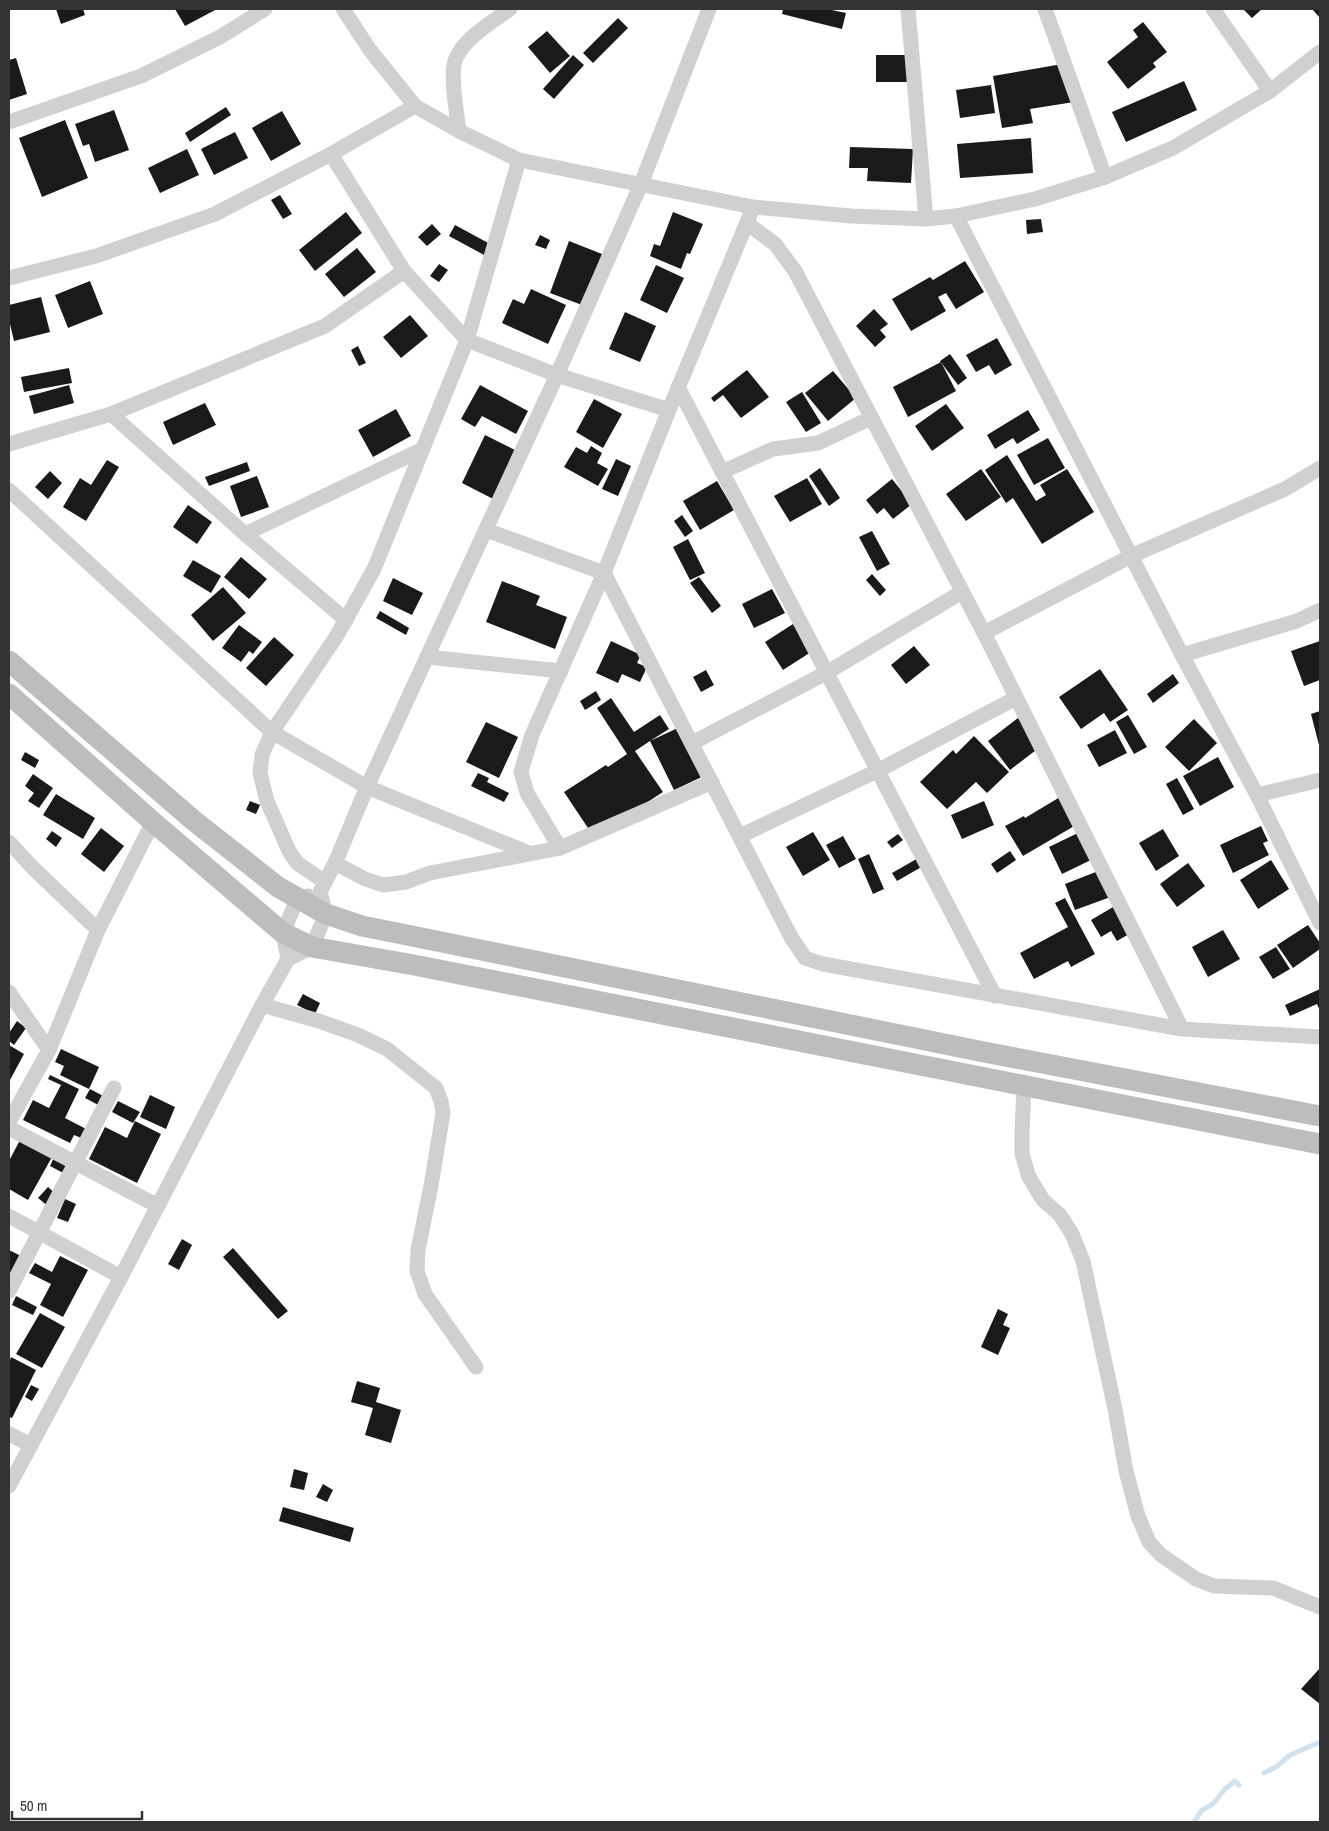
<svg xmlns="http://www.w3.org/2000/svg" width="1329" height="1831" font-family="'Archivo Narrow',sans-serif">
  <rect width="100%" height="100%" fill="#fff"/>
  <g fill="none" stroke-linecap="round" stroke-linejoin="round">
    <!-- stream -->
    <g stroke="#cfe2ee" stroke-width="5">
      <path d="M1264,1773L1276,1767L1290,1755L1320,1742"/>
      <path d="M1194,1822L1202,1810L1213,1804L1224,1790L1235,1781L1239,1785"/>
    </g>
  </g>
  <!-- building -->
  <g fill="#1a1a1a">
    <path d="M56,9H83L85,15L61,24Z"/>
    <path d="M175,9H217L185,26Z"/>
    <path d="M783,9H827L846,13L842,29L782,14Z"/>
    <path d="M1243,9H1262L1252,18Z"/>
    <path d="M1312,9H1320V18Z"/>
    <path d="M618,18L628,28L593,63L583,53Z"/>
    <path d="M1143,22L1167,52L1153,63L1156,67L1128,89L1107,62L1138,37L1133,30Z"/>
    <path d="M547,31L570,56L550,73L528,47Z"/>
    <path d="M573,55L584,65L554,99L543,89Z"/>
    <path d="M876,55H910L911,82H876Z"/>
    <path d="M16,58L27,94L9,100V60Z"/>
    <path d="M1068,63L1074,102L1030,109L1033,123L1002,128L993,76Z"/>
    <path d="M1184,81L1197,110L1126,142L1112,112Z"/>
    <path d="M991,85L995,113L960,118L956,90Z"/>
    <path d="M226,107L231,115L190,142L185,133Z"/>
    <path d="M114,110L129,150L95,162L89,144L83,146L75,124Z"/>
    <path d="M282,111L301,144L271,161L252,128Z"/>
    <path d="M65,120L88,178L42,197L19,138Z"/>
    <path d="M235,132L248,158L214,175L201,149Z"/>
    <path d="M1031,138L1033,173L960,178L957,144Z"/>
    <path d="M850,147L913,149L911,183L867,181L868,168H849Z"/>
    <path d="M187,149L199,175L160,193L148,168Z"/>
    <path d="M280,195L292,214L283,219L271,200Z"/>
    <path d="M346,212L362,233L315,271L299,250Z"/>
    <path d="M673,212L703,224L690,254L687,253L681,269L650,256L654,244L660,246Z"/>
    <path d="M1041,219L1043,232L1027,234L1026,220Z"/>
    <path d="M432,224L441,234L427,246L418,237Z"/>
    <path d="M455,225L492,245L486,256L449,236Z"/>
    <path d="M540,235L550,240L546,249L535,245Z"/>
    <path d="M569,241L602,254L582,305L550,293Z"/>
    <path d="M357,248L376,272L344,297L325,274Z"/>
    <path d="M965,261L984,292L956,309L946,293L938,297L946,311L911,331L892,299L930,277L933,280Z"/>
    <path d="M439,264L448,270L439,282L430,276Z"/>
    <path d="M656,265L684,278L667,313L640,300Z"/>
    <path d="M90,281L103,314L68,328L55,295Z"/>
    <path d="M531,289L566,305L548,344L502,323L513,299L524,304Z"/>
    <path d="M41,297L50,332L14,341L9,320V305Z"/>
    <path d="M874,309L888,324L880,330L886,337L875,347L856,326Z"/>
    <path d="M625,312L656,326L640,362L609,349Z"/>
    <path d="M410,315L428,336L401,358L383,337Z"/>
    <path d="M997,338L1012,365L995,375L989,365L976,372L966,355Z"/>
    <path d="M358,346L366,363L359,366L351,350Z"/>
    <path d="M950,354L967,378L958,385L940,361Z"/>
    <path d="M941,362L956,391L908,417L893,387Z"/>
    <path d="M69,368L72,383L24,392L21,377Z"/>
    <path d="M747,370L769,397L741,418L723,395L714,402L711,398Z"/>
    <path d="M833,371L856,398L828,421L805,393Z"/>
    <path d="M69,385L74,403L34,414L29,396Z"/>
    <path d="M480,385L528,411L516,434L482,416L475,427L461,419Z"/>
    <path d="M802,392L821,423L806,432L786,402Z"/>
    <path d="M594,399L622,414L603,448L576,432Z"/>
    <path d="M205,403L216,425L173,445L163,422Z"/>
    <path d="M946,404L964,428L932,451L915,426Z"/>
    <path d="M396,409L411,436L373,457L358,430Z"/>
    <path d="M1028,410L1040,430L1017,444L1013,438L995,449L987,435Z"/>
    <path d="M485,435L523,454L499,502L462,483Z"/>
    <path d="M1048,438L1065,468L1034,485L1017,455Z"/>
    <path d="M591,446L602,453L597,463L608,469L598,486L564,467L576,447L587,453Z"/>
    <path d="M1007,455L1036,501L1046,495L1040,485L1067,469L1094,512L1042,544L1013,498L1006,503L985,470Z"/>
    <path d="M616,459L631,466L618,496L602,489Z"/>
    <path d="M107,460L119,467L86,521L63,507L80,478L91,485Z"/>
    <path d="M247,462L250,471L209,486L205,477Z"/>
    <path d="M820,468L840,498L829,506L809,476Z"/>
    <path d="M981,469L1001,497L966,521L946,494Z"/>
    <path d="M50,471L62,483L48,499L35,487Z"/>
    <path d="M257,476L269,507L241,517L230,486Z"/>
    <path d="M807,478L822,504L790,522L774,496Z"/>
    <path d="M892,479L912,504L893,519L884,508L877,514L866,500Z"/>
    <path d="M717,481L734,510L700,530L683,501Z"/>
    <path d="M188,505L212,522L197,544L173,527Z"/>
    <path d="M682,515L693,531L685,537L674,521Z"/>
    <path d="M872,531L890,564L877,571L859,537Z"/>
    <path d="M688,539L705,573L690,580L673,547Z"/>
    <path d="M241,557L267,579L249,599L224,577Z"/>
    <path d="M193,560L221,576L211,593L183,576Z"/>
    <path d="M872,574L886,590L880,596L866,580Z"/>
    <path d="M699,577L721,606L712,613L690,583Z"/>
    <path d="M393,578L423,593L412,615L383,601Z"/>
    <path d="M502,581L540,596L536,605L567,617L555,649L486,622Z"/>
    <path d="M223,587L246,613L213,641L191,615Z"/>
    <path d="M772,589L785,613L754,628L742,604Z"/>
    <path d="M380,611L409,628L406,635L376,618Z"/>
    <path d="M793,624L811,652L783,670L765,642Z"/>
    <path d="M239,625L262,642L253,654L249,651L241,662L222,648Z"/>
    <path d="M274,637L294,655L266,686L246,668Z"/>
    <path d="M611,641L641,655L637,663L647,667L640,682L622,674L618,683L596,673Z"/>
    <path d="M1320,641V680L1304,686L1291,651Z"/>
    <path d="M914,646L930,665L906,684L891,665Z"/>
    <path d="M1100,669L1128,710L1110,722L1104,713L1081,729L1059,697Z"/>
    <path d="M706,670L714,685L701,692L693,677Z"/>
    <path d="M1173,674L1179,683L1153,703L1147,694Z"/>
    <path d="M596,691L601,700L585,710L580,701Z"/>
    <path d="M611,698L634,732L660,715L669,729L650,741L682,726L706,775L674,790L650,741L635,751L663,792L594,837L564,792L606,765L608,767L627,754L597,708Z"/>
    <path d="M1320,711V749L1311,714Z"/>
    <path d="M1128,715L1147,747L1134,754L1116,722Z"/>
    <path d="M1018,718L1040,747L1010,770L988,741Z"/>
    <path d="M1194,719L1217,743L1189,771L1165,747Z"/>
    <path d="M486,722L518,737L499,778L466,762Z"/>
    <path d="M1115,730L1127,753L1099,767L1087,745Z"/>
    <path d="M974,736L1009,772L987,793L976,782L947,809L920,782L953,750L956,754Z"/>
    <path d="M25,752L39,760L35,768L21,760Z"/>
    <path d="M1218,757L1234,787L1200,806L1183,776Z"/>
    <path d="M478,773L489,778L487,782L509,793L504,802L471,786Z"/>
    <path d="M33,774L53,788L39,808L28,801L34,793L25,786Z"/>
    <path d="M1177,778L1194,809L1183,815L1166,784Z"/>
    <path d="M56,794L95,818L83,839L43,815Z"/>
    <path d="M1060,797L1076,825L1023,856L1005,826L1024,816L1025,818Z"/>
    <path d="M250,801L260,805L256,814L246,810Z"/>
    <path d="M984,801L994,825L962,839L951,815Z"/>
    <path d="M1261,826L1268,841L1263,843L1269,855L1233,873L1220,845Z"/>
    <path d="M101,828L124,846L104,872L81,854Z"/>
    <path d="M1163,829L1179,856L1156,871L1139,843Z"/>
    <path d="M52,831L62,838L56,847L46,839Z"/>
    <path d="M813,832L830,860L803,876L786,847Z"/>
    <path d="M1080,832L1093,859L1062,874L1049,847Z"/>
    <path d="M898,834L903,840L892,848L887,842Z"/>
    <path d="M843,836L856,859L839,868L826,845Z"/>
    <path d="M1010,851L1016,860L997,873L991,864Z"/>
    <path d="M869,854L884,889L873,894L858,859Z"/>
    <path d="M920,857L925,865L897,881L892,873Z"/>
    <path d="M1271,860L1289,889L1258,909L1240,880Z"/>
    <path d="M1188,863L1205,886L1177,907L1160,884Z"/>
    <path d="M1106,868L1116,895L1075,910L1065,884Z"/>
    <path d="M1065,898L1095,954L1071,967L1068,961L1034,979L1020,953L1068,927L1055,903Z"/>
    <path d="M1120,903L1136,930L1117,941L1111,931L1101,937L1091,920Z"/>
    <path d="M1308,925L1320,943V949L1293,968L1277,945Z"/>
    <path d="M1223,930L1240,959L1208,977L1192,947Z"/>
    <path d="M1276,947L1290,969L1273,979L1259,957Z"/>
    <path d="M1320,989V1011L1317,1004L1290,1016L1285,1005Z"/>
    <path d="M303,994L320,1003L315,1014L297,1005Z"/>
    <path d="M17,1021L26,1028L14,1045L9,1041V1033Z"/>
    <path d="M9,1045L24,1054L10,1080L9,1079Z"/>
    <path d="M61,1049L99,1067L89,1089L60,1075L64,1066L55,1062Z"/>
    <path d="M50,1075L79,1089L65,1118L90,1131L86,1140L74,1135L70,1143L23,1120L33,1100L49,1108L61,1085L48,1079Z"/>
    <path d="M90,1089L109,1099L104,1108L85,1098Z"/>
    <path d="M150,1095L175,1107L166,1129L140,1117Z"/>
    <path d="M118,1101L140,1112L133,1123L112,1112Z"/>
    <path d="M135,1121L161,1134L137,1183L89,1159L105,1127L127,1138Z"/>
    <path d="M20,1140L52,1157L28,1200L9,1189V1161Z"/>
    <path d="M55,1155L73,1164L67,1175L50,1166Z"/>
    <path d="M48,1187L58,1196L49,1207L38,1198Z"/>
    <path d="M65,1199L76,1204L68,1222L57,1218Z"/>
    <path d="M182,1239L192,1245L179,1270L168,1264Z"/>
    <path d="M233,1248L288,1311L278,1319L223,1257Z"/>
    <path d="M9,1250L25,1258L15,1277L9,1274Z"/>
    <path d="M60,1256L88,1270L63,1317L40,1305L51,1284L29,1273L35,1263L52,1272Z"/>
    <path d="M16,1296L37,1307L33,1315L12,1305Z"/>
    <path d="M998,1309L1008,1314L1003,1325L1010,1328L998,1355L981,1347Z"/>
    <path d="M40,1313L65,1327L42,1368L16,1354Z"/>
    <path d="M11,1357L36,1370L12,1418L9,1417V1363Z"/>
    <path d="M357,1381L380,1388L376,1402L401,1410L391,1443L365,1435L373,1408L351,1402Z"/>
    <path d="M31,1385L39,1389L32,1401L25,1397Z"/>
    <path d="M294,1469L308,1473L304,1490L290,1487Z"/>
    <path d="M323,1484L333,1490L327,1502L316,1497Z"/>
    <path d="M283,1507L354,1528L350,1542L279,1521Z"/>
    <path d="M1320,1668V1704L1301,1689Z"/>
  </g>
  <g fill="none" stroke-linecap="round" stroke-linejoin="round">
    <!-- minor -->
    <g stroke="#d0d0d0" stroke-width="15">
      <path d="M343,9L370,50L415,106L459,131L519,160L753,207L851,216L926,219L956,216L1035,199L1105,177L1173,148L1270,91L1320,52"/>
      <path d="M908,9L926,219"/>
      <path d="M1045,9L1105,177"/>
      <path d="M1213,9L1270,91"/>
      <path d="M9,122L141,76L220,37L265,9"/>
      <path d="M459,131C457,114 449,72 456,58C466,37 492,22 510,9"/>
      <path d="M331,154L404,271L467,340L557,375L669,410"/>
      <path d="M956,216L1182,655L1257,795L1320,923"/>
      <path d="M747,223L775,244L795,271L984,633L1182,1029"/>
      <path d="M9,278L96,256L215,214L331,154L415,106"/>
      <path d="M678,387L995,996"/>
      <path d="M111,414L245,534L346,620"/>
      <path d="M9,444L111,414L325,326L404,271"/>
      <path d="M722,472L773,449L818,443L871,418"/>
      <path d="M9,490L272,732L367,787L529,853"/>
      <path d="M486,530L604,573L791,937L805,958L823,964L1182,1029L1320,1037"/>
      <path d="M245,534L423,449"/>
      <path d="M984,633L1131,556L1285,489L1320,468"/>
      <path d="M1182,655L1297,621L1320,610"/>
      <path d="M427,657L561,671"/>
      <path d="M692,743L826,673L962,592"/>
      <path d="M1257,795L1320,780"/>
      <path d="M740,836L877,771L1016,698"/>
      <path d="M9,842L33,868L98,930"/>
      <path d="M560,848L527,793L521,772L532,735L604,573L669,410L750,215"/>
      <path d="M335,863L365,879L383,885L406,882L430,873L560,848L712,782"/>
      <path d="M325,882L297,863L289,851L267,801L260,773L262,755L272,732L336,637L374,569L467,340L519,160"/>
      <path d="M288,959L283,933L297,899L308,896"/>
      <path d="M9,992L49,1050"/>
      <path d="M262,1005L319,1021L358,1035L387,1049L436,1088L441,1101L443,1113L431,1186L418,1250L417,1271L425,1294L476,1367"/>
      <path d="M1024,1086L1022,1132V1154L1029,1177L1043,1200L1060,1215L1072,1234L1083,1261L1115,1409L1126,1471L1138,1516L1149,1542L1161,1555L1196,1579L1214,1586L1273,1588L1320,1607"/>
      <path d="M9,1122L49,1050L98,930L153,822"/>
      <path d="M9,1128L158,1206"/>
      <path d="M9,1216L121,1277"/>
      <path d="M9,1291L114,1088"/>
      <path d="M9,1434L31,1445"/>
      <path d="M9,1486L121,1277L262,1005L288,959L312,947L326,914L320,892L335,863L367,787L557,375L641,184L709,9"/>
    </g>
    <!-- secondary -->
    <g stroke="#bdbdbd" stroke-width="21">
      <path d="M9,661L193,820L278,887L326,914L362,926L407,935L989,1053L1320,1116"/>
      <path d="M9,694L153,822L283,933L312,947L414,965L1320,1144"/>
    </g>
  </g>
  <!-- border -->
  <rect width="1329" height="1831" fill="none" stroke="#333333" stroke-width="20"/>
  <!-- scale -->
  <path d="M12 1811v8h130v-8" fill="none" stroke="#333333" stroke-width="2.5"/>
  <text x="20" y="1811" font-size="15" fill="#333333" stroke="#ffffff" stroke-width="4" paint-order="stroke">50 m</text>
</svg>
